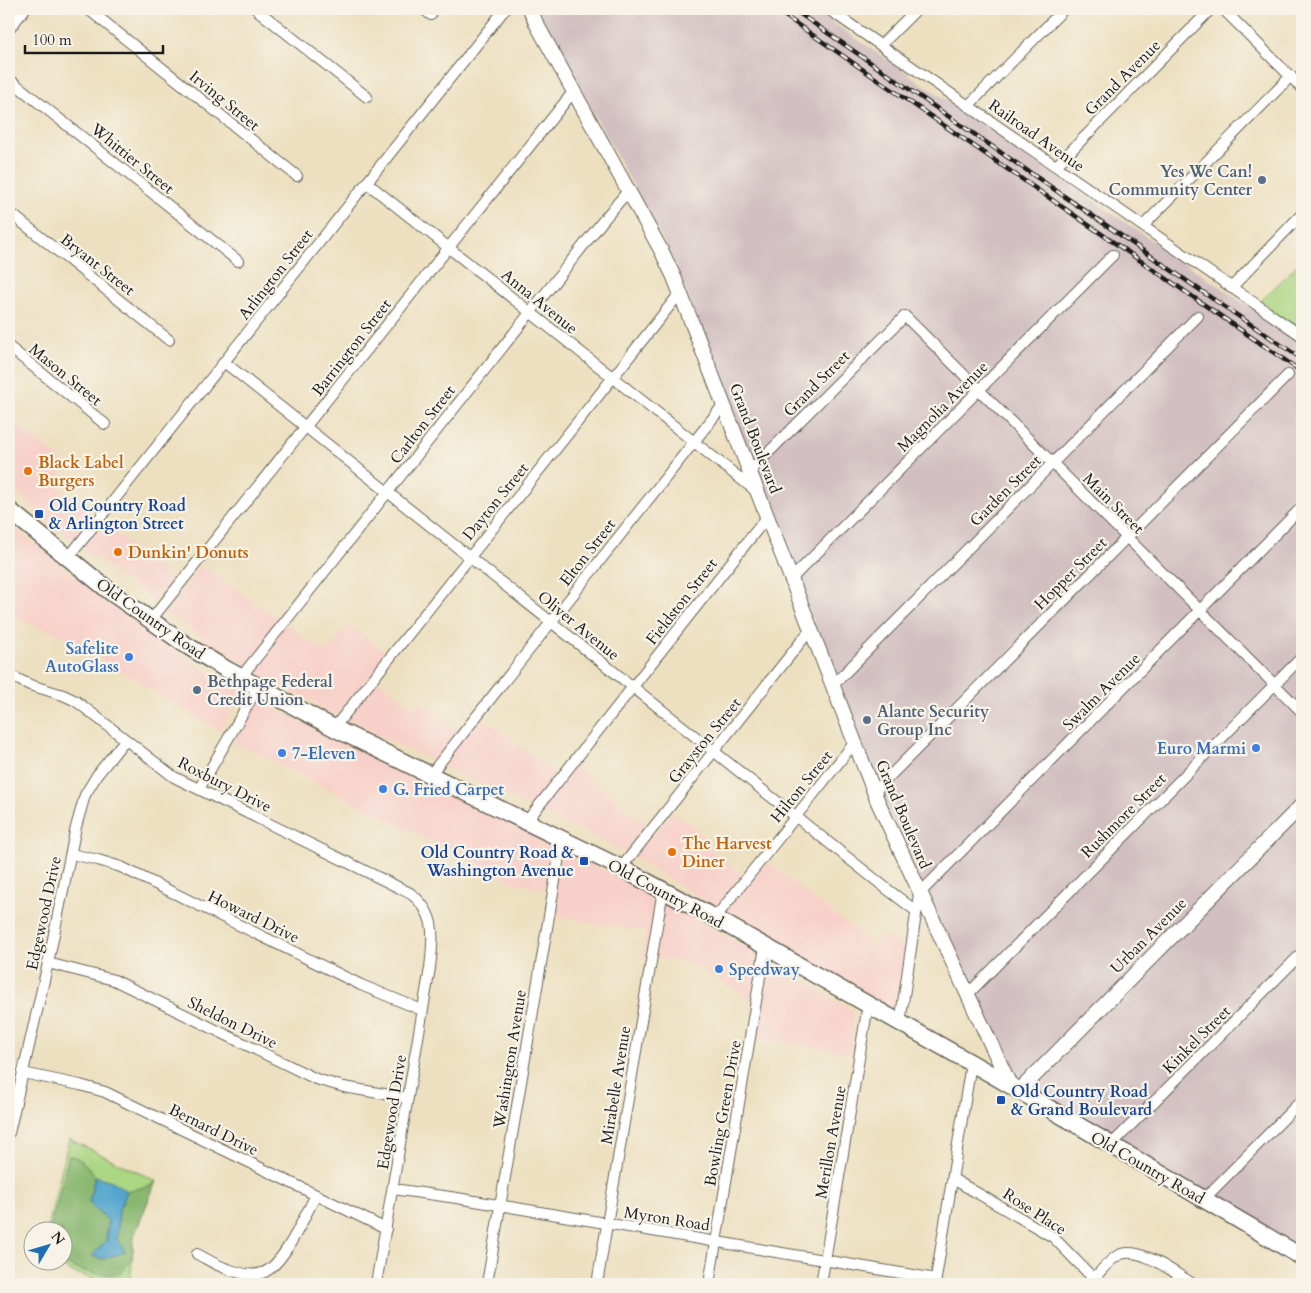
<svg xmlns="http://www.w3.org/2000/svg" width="1311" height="1293" font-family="Cardo,serif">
  <rect width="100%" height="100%" fill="#f7f3e8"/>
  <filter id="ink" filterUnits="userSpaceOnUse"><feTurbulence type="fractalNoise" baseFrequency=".02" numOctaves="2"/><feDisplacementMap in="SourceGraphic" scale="10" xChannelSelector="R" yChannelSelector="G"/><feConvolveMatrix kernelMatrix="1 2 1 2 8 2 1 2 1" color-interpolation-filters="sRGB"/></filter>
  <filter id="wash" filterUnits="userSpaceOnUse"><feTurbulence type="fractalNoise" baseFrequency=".0096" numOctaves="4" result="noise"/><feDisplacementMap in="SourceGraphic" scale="20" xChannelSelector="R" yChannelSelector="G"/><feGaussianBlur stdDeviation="1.12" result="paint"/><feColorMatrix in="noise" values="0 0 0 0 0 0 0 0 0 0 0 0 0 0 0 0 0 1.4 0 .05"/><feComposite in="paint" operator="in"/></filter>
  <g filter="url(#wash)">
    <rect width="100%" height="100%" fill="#ede0c0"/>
    <!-- built -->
    <g fill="#f7d1c9">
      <path d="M9,419L68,465L54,483L172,579L154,602L70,538L9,486Z"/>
      <path d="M9,523L154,639L242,691L220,731L67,638L9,615Z"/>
      <path d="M201,565L326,652L349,624L392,657L376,678L414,708L420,701L464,735L481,716L563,780L576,766L655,833L673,811L709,840L705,845L751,881L766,862L875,946L883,936L906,949L895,1015L623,851L337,716L252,669L164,613Z"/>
      <path d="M257,700L563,848L765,958L854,1011L851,1053L754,1038L757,1002L689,963L642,956L645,931L607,924L606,927L550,914L553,891L513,882L234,742Z"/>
    </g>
    <!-- industrial -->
    <path fill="#d2bfc1" d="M537,9H813L1302,343V1252L1013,1079L921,885L871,770L676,265Z"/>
    <!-- green -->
    <g fill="#abd682" stroke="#64794f">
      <path d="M1298,264L1302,268V343L1253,309Z"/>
      <path d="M69,1139L156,1181L134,1236L130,1284H113L71,1272L55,1261L62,1260V1230H47Z"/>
    </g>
    <!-- forest -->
    <path fill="#88b770" stroke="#526a46" d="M69,1156C81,1156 88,1168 95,1176L89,1202L108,1221L106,1241L116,1239L119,1210L127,1191L150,1186L156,1181L134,1236L132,1260L120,1274C104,1276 74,1272 62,1261V1230H50Z"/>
    <!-- water -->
    <path fill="#52a5ce" stroke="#376075" d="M95,1176L112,1181L127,1191L119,1210L117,1239L125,1252L103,1259L92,1256L106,1241L108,1221L89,1202Z"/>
  </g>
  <g filter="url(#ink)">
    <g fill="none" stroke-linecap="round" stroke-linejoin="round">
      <!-- minor casing -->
      <g stroke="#656155" stroke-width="12">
        <g id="minor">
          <path d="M88,9L297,176"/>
          <path d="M256,9L367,97"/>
          <path d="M423,9L431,15"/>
          <path d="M828,9L1302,336"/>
          <path d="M1223,9L1302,88"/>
          <path d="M9,29L25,9"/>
          <path d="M881,45L917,9"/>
          <path d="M9,79L238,261"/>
          <path d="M968,106L1064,9"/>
          <path d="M1056,166L1211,9"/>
          <path d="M367,183L756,491"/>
          <path d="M9,212L169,340"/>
          <path d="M1143,226L1291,76"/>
          <path d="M1231,288L1302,214"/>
          <path d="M9,347L105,424"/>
          <path d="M224,362L887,889L916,911"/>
          <path d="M750,471L905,316L1302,712"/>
          <path d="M68,558L505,9"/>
          <path d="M792,578L1113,255"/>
          <path d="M151,620L573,92"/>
          <path d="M9,675L30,685L63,695L76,701L174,777L410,893C438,914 433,937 430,968L376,1284"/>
          <path d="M241,677L606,217L628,191"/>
          <path d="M833,685L1198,316"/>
          <path d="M334,728L680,293"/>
          <path d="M430,775L724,404"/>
          <path d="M199,789L258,687"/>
          <path d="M874,792L1288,375"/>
          <path d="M526,822L767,517"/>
          <path d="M71,854L98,860L121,867L361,985L422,1010"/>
          <path d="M621,868L811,629"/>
          <path d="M715,918L855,742"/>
          <path d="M48,963L114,980L316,1079L344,1087L407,1098"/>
          <path d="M967,995L1302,657"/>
          <path d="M900,1023L919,894L1302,507"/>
          <path d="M23,1073L80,1085L105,1092L386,1229"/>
          <path d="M9,1133L48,963L76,827L85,795L97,775L125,740"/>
          <path d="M1111,1145L1302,953"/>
          <path d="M953,1179L1053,1237L1094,1279"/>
          <path d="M393,1189L457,1198L936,1279"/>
          <path d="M1204,1199L1302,1100"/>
          <path d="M197,1254C207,1259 217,1266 228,1269C238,1273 252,1276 262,1273C283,1267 305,1215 316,1195"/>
          <path d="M487,1284L562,839"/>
          <path d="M597,1284L663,890"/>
          <path d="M709,1284L765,947"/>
          <path d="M821,1284L868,1005"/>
          <path d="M935,1284L971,1064"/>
          <path d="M1090,1284C1097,1275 1106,1263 1117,1256C1137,1243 1176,1274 1193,1284"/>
        </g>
      </g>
      <!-- tertiary casing -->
      <g stroke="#656155" stroke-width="16">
        <g id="tertiary">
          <path d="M530,9L536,23L662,252L674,277L878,802L1010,1085"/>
          <path d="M1019,1091L1302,805"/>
        </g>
      </g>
      <!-- primary casing -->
      <g stroke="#656155" stroke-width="19">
        <path id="primary" d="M9,510L112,593L186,645L224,668L334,728L621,868L715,918L996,1077L1302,1257"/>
      </g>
      <!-- minor -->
      <use href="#minor" stroke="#fff" stroke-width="10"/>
      <!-- tertiary -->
      <use href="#tertiary" stroke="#fff" stroke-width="14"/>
      <!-- primary -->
      <use href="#primary" stroke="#fff" stroke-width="16"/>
      <!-- rail casing -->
      <g stroke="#1c1c1c" stroke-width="4.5">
        <g id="rail">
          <path d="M775,9L1302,372"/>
          <path d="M793,9L1213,299L1302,359"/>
        </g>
      </g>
      <!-- rail -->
      <use href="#rail" stroke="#f7f3e8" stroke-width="2.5" stroke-dasharray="8" stroke-linecap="butt"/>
    </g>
  </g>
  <!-- markers -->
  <g fill="#5c6f8a" stroke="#f7f3e8" stroke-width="2">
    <circle cx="1262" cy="180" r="5"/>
    <circle cx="197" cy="690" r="5"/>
    <circle cx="867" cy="720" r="5"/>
  </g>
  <g fill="#e8710a" stroke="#f7f3e8" stroke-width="2">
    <circle cx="28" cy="471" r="5"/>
    <circle cx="118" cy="552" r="5"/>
    <circle cx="672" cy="852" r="5"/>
  </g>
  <g fill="#1a4fb4" stroke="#f7f3e8" stroke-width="2">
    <rect x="34" y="509" width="10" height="10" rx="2.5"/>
    <rect x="579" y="856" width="10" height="10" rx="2.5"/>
    <rect x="996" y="1095" width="10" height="10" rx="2.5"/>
  </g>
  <g fill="#3f7fe0" stroke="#f7f3e8" stroke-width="2">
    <circle cx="129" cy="657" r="5"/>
    <circle cx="1256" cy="748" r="5"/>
    <circle cx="282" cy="753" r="5"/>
    <circle cx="383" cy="789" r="5"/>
    <circle cx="719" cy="969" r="5"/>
  </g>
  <g text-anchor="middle" stroke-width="4.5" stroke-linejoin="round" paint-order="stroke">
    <!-- street labels -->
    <g font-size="16" fill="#1c1c1c" stroke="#f7f3e8">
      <text transform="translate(1122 77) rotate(-45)" y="6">Grand Avenue</text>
      <text transform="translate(225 100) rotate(39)" y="6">Irving Street</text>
      <text transform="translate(1037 135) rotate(35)" y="6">Railroad Avenue</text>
      <text transform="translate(133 158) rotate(39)" y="6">Whittier Street</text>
      <text transform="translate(98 264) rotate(38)" y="6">Bryant Street</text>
      <text transform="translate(275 274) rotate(-52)" y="6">Arlington Street</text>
      <text transform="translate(540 301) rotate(39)" y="6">Anna Avenue</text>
      <text transform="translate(351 347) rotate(-52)" y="6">Barrington Street</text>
      <text transform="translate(66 374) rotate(39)" y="6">Mason Street</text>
      <text transform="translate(816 383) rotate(-45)" y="6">Grand Street</text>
      <text transform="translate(942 406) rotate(-45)" y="6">Magnolia Avenue</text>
      <text transform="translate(422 424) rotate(-52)" y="6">Carlton Street</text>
      <text transform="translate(756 438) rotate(69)" y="6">Grand Boulevard</text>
      <text transform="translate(1005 490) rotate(-45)" y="6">Garden Street</text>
      <text transform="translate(495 501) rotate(-51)" y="6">Dayton Street</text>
      <text transform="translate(1114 503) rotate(45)" y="6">Main Street</text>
      <text transform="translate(587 552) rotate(-52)" y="6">Elton Street</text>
      <text transform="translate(1070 573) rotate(-45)" y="6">Hopper Street</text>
      <text transform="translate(681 601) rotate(-52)" y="6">Fieldston Street</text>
      <text transform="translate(151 618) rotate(35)" y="6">Old Country Road</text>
      <text transform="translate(579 625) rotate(39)" y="6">Oliver Avenue</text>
      <text transform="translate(1101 691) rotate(-45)" y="6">Swalm Avenue</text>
      <text transform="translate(704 740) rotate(-51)" y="6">Grayston Street</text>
      <text transform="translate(225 784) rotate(27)" y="6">Roxbury Drive</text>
      <text transform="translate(801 786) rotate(-51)" y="6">Hilton Street</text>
      <text transform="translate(904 814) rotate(67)" y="6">Grand Boulevard</text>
      <text transform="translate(1123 815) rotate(-45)" y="6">Rushmore Street</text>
      <text transform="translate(666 893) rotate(28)" y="6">Old Country Road</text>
      <text transform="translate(43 913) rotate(-78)" y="6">Edgewood Drive</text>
      <text transform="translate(254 916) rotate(26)" y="6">Howard Drive</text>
      <text transform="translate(1148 935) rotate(-45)" y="6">Urban Avenue</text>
      <text transform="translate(233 1022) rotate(26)" y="6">Sheldon Drive</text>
      <text transform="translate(1196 1039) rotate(-45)" y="6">Kinkel Street</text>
      <text transform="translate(509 1059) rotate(-81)" y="6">Washington Avenue</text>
      <text transform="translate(615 1085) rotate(-81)" y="6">Mirabelle Avenue</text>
      <text transform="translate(391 1112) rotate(-81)" y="6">Edgewood Drive</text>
      <text transform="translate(722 1113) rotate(-80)" y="6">Bowling Green Drive</text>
      <text transform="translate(214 1129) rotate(26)" y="6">Bernard Drive</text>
      <text transform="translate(830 1142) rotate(-80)" y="6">Merillon Avenue</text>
      <text transform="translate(1148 1167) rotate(30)" y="6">Old Country Road</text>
      <text transform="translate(1035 1211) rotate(33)" y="6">Rose Place</text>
      <text transform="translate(667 1218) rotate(9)" y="6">Myron Road</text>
    </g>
    <!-- service labels -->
    <g font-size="16" font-weight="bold" fill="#4e5e75" stroke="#f7f3e8" text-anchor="start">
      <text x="1252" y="177" text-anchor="end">Yes We Can!<tspan x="1252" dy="18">Community Center</tspan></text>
      <text x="207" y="687">Bethpage Federal<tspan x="207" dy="18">Credit Union</tspan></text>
      <text x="877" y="717">Alante Security<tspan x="877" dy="18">Group Inc</tspan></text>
    </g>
    <!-- food labels -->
    <g font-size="16" font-weight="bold" fill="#c56008" stroke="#f7f3e8" text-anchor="start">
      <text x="38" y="468">Black Label<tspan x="38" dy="18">Burgers</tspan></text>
      <text x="128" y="558">Dunkin' Donuts</text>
      <text x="682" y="849">The Harvest<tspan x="682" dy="18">Diner</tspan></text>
    </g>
    <!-- transit labels -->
    <g font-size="16" font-weight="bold" fill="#164399" stroke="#f7f3e8" text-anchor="start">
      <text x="49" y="511">Old Country Road<tspan x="49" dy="18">&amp; Arlington Street</tspan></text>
      <text x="574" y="858" text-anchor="end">Old Country Road &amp;<tspan x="574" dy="18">Washington Avenue</tspan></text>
      <text x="1011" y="1097">Old Country Road<tspan x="1011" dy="18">&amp; Grand Boulevard</tspan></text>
    </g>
    <!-- shop labels -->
    <g font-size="16" font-weight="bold" fill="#366cbe" stroke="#f7f3e8" text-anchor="start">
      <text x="119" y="654" text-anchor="end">Safelite<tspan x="119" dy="18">AutoGlass</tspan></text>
      <text x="1246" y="754" text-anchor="end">Euro Marmi</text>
      <text x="292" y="759">7-Eleven</text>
      <text x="393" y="795">G. Fried Carpet</text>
      <text x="729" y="975">Speedway</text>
    </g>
  </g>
  <!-- margin -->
  <rect width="1311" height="1293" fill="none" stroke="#f7f3e8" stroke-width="30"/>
  <!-- north arrow -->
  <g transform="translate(48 1246) rotate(52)"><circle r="24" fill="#f7f3e8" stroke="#9f9d96"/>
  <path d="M0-4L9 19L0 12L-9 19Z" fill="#1f6fb2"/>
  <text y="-8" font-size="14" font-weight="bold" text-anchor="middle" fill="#1c1c1c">N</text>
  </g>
  <!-- scale -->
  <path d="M25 45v8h138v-8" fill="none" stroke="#1c1c1c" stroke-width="2.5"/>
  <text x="32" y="45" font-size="15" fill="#1c1c1c" stroke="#f7f3e8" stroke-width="4" paint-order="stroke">100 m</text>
</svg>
